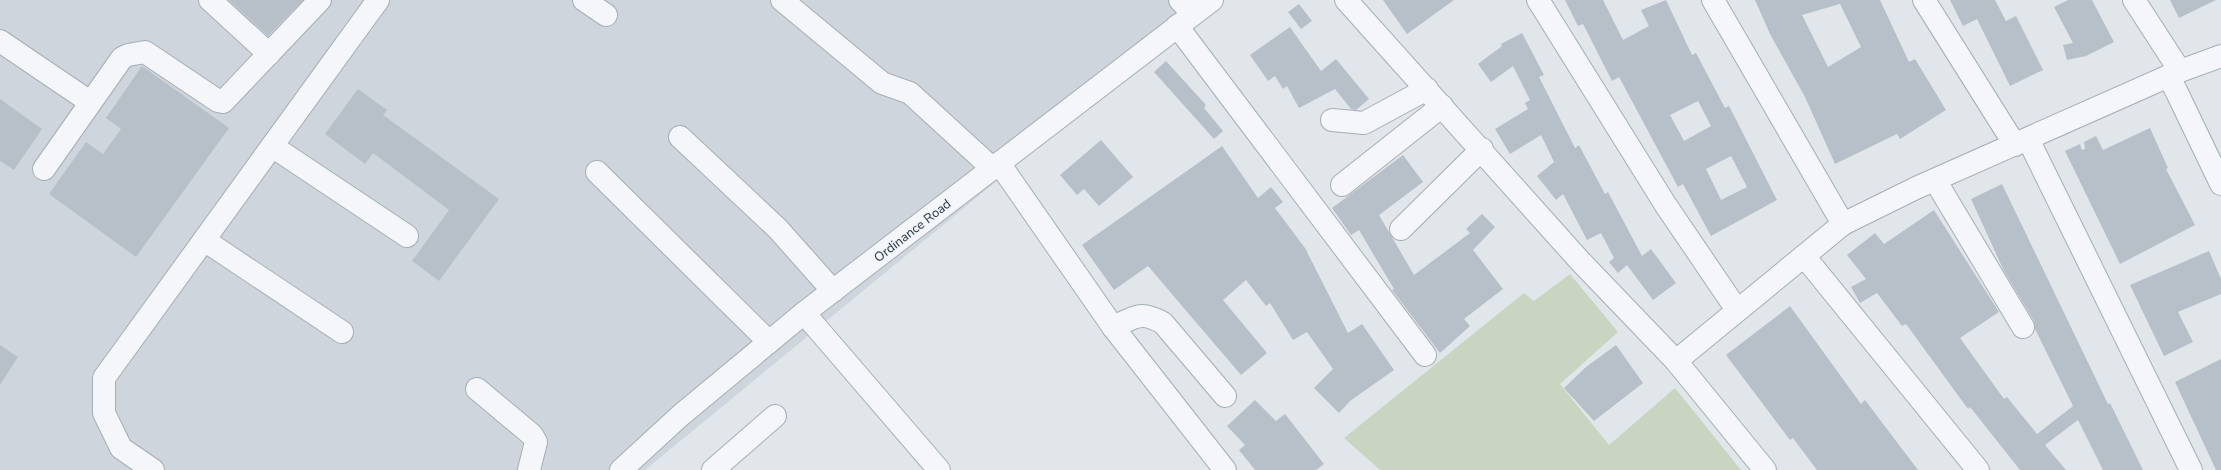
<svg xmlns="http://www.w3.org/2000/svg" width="2221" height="470" font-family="'Nunito Sans',sans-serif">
  <rect width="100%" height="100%" fill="#e1e6eb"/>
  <!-- built -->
  <path fill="#ced5dd" d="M0,0H1217L645,470H0Z"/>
  <!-- green -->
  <path fill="#c9d5c1" d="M1570,274L1618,332L1560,384L1609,445L1675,388L1741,470H1380L1344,438L1524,293L1534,301Z"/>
  <!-- building -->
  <g fill="#b7c0c9" fill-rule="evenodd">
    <path d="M229,0H303L268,36Z"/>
    <path d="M1383,0H1454L1407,34Z"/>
    <path d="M1565,0H1603L1623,40L1649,26L1641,10L1666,0L1692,55L1696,53L1725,108L1729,106L1777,200L1711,236L1683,184L1678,187L1619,77L1612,81L1583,24L1578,26ZM1698,101L1711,126L1684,141L1670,115ZM1731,156L1747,187L1721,200L1706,169Z"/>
    <path d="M1755,0H1880L1909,62L1915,59L1946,110L1900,139L1897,134L1835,164L1805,97L1770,34ZM1840,4L1861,47L1828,67L1802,15Z"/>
    <path d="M1950,0H1995L2006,21L2016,16L2043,70L2010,86L1977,19L1963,26Z"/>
    <path d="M2068,0H2092L2114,42L2086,56L2067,60L2063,45L2073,43L2054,7Z"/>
    <path d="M2170,0H2216L2179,18Z"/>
    <path d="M1299,4L1312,21L1301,29L1288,12Z"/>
    <path d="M1290,27L1321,71L1336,59L1369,99L1356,110L1351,109L1335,89L1299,108L1287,86L1283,89L1275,76L1268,81L1250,55Z"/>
    <path d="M1522,33L1544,75L1539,77L1575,148L1579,145L1605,194L1608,192L1642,256L1651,249L1676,283L1653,300L1627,265L1618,273L1609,262L1614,258L1601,233L1587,240L1563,194L1556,200L1537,176L1554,162L1541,135L1510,154L1495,129L1528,109L1525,103L1530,100L1513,66L1491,82L1478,64L1502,46L1501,44Z"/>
    <path d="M1166,61L1206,105L1204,108L1223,131L1214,139L1154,72Z"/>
    <path d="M142,66L229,128L136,257L49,194L86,142L103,154L121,129L106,118Z"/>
    <path d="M358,89L387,110L383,115L499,199L439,281L412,261L449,210L373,153L365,164L325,134Z"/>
    <path d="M0,99L42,129L14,170L0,161Z"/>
    <path d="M2150,128L2168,168L2166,169L2195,225L2120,264L2065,151L2080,144L2082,150L2085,149L2084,142L2096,136L2103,150Z"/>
    <path d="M1101,140L1133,177L1099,206L1084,189L1077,195L1060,175Z"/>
    <path d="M1222,146L1258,198L1271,187L1283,202L1275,208L1305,248L1348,333L1362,324L1394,370L1350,401L1339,413L1314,388L1333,369L1307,332L1293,340L1270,303L1266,306L1246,280L1223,300L1267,353L1241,375L1148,266L1114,290L1082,245Z"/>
    <path d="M1403,155L1423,182L1379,215L1414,275L1470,233L1466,229L1482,214L1495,227L1473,250L1503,289L1464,319L1470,326L1440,353L1392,290L1394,289L1359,230L1351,235L1332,208Z"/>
    <path d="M2002,184L2108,404L2110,403L2143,470H2103L2078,420L2045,445L2066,470H2020L1970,407L1968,409L1906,324L1902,326L1877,293L1860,303L1851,287L1866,279L1847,255L1875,233L1884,244L1934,210L1999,312L1960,338L2004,399L2007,397L2037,434L2073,406L2035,329L2034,321L2004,271L1971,199Z"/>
    <path d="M2209,251L2221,279V294L2178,312L2193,342L2164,356L2130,285Z"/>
    <path d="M1790,306L1861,404L1865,400L1918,470H1817L1793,438L1790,440L1726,355Z"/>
    <path d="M0,345L18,357L0,385Z"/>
    <path d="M1616,345L1643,383L1594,421L1564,388L1586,367Z"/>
    <path d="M2221,359V470H2216L2175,382Z"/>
    <path d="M1255,400L1276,421L1285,414L1324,464L1316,470H1255L1239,450L1245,445L1227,426Z"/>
  </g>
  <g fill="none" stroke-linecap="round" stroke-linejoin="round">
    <!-- minor casing -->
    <g stroke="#a5adb6" stroke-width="24">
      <g id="minor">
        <path d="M210,0L269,54"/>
        <path d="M584,0L606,15"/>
        <path d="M782,0L882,83L910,93L992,168"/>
        <path d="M1180,0L1193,14"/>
        <path d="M1346,0L1580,261L1676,361L1765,470"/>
        <path d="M1538,0L1665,204L1737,310"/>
        <path d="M1713,0L1843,224"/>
        <path d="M1924,0L2015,145"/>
        <path d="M2134,0L2180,71"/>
        <path d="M1177,26L1425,355"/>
        <path d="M0,41L90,102"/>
        <path d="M2169,76L2221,184"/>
        <path d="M1332,120L1364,123L1427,89"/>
        <path d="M680,137L778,229L833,291"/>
        <path d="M2028,139L2191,470"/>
        <path d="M272,146L407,236"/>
        <path d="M999,163L1113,327L1225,470"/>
        <path d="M44,169L122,58L128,55L145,52L218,101L223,102L320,0"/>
        <path d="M597,172L769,342"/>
        <path d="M1935,180L2023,327"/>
        <path d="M1342,185L1442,106"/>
        <path d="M1401,229L1482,149"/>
        <path d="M204,240L342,332"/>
        <path d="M1804,256L1978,470"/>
        <path d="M804,313L939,470"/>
        <path d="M1113,327C1136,317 1140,310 1163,323L1225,396"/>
        <path d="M1676,361L1843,224L1916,188L2180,71L2221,56"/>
        <path d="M477,389L532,435L536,442L529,470"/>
        <path d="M153,470L121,448L104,413V378L378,0"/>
        <path d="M621,470L681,415L804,313L1212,0"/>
        <path d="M713,470L775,416"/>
      </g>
    </g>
    <!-- minor -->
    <use href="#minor" stroke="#f4f6f9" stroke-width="22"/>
  </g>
  <g text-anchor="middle" stroke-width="3" stroke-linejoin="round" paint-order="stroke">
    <!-- street labels -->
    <g font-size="13" fill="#273544" stroke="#f0f4f8">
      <text transform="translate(912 230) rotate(-38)" y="5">Ordinance Road</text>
    </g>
  </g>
</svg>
